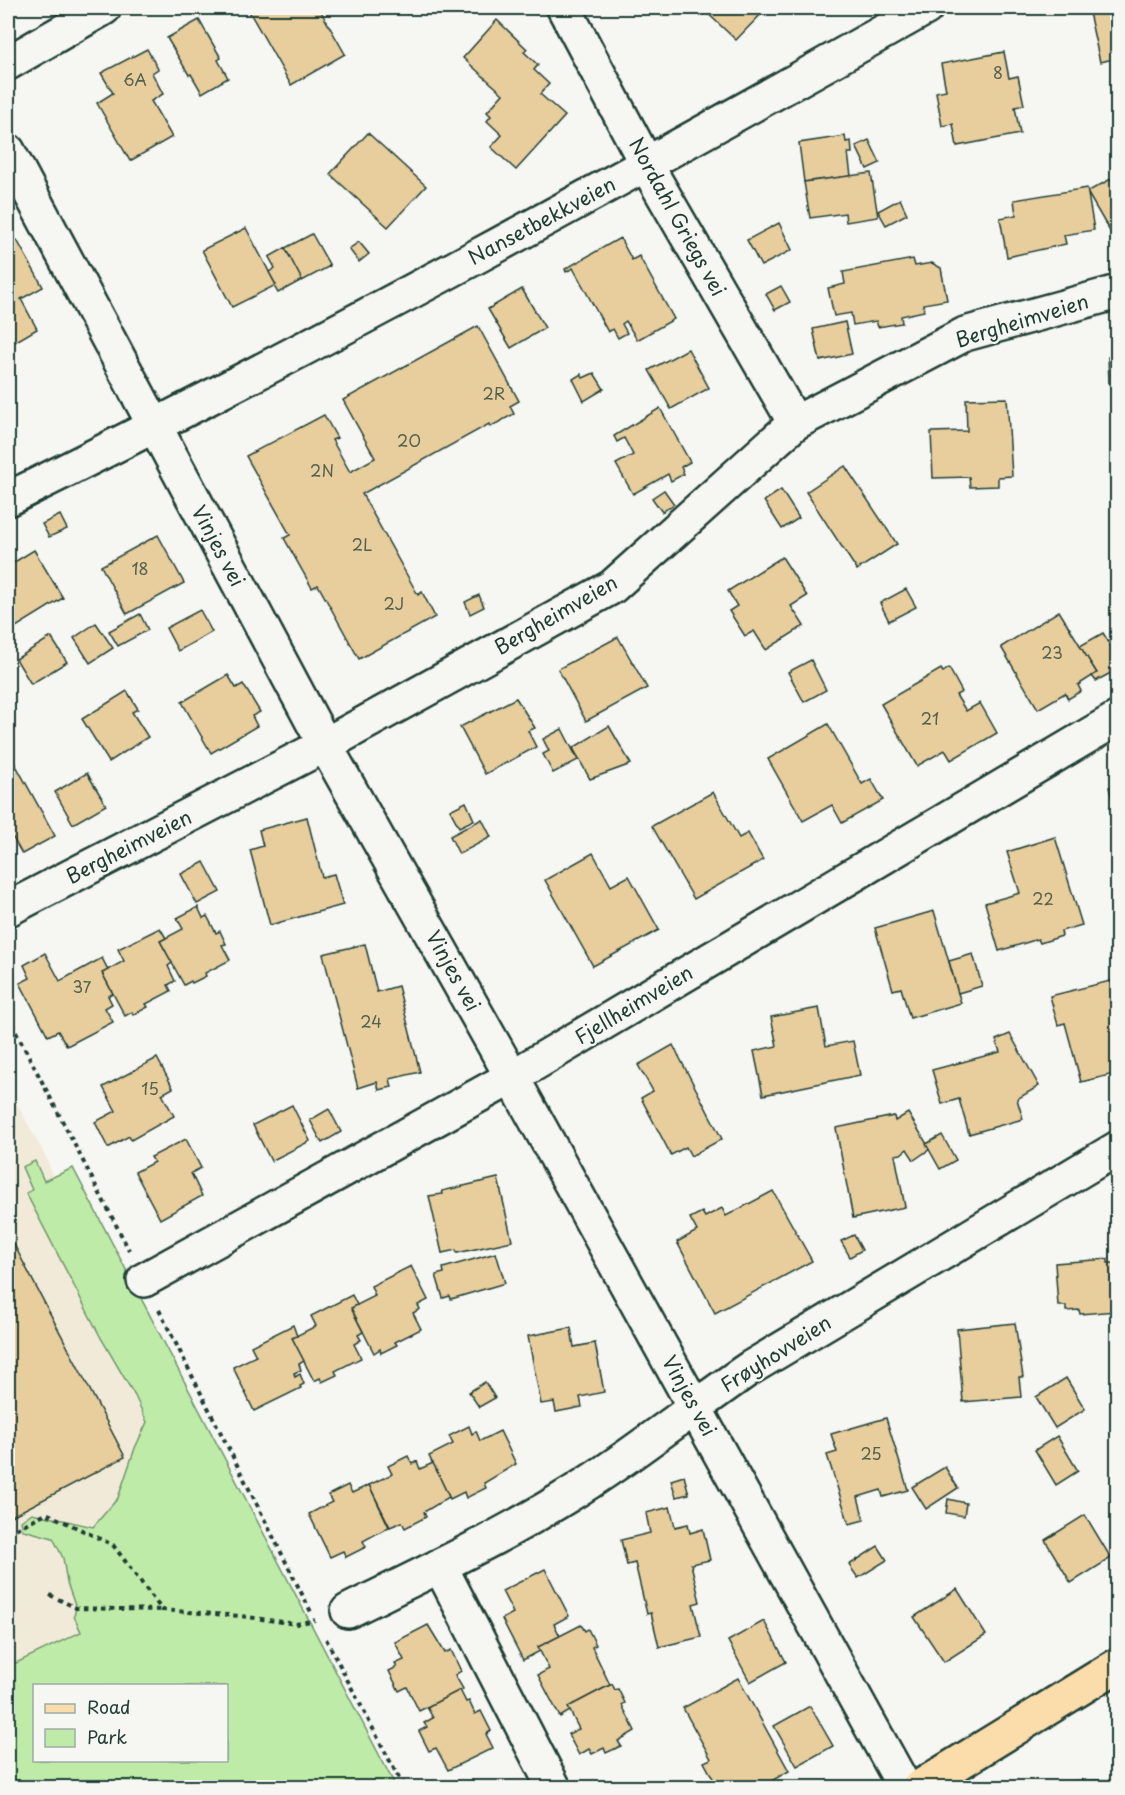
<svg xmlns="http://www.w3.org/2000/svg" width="1125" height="1795" font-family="'Playpen Sans',sans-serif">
  <rect width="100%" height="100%" fill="#f6f6f2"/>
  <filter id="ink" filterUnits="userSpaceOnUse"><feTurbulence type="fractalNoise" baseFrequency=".0167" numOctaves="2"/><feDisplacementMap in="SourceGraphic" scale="12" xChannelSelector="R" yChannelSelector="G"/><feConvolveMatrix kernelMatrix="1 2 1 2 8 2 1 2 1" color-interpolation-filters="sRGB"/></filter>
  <g filter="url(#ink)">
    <!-- built -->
    <path fill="#f2ead8" d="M8,1087L48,1161L78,1265L182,1464L84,1644L8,1675Z"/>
    <!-- green -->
    <path fill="#bfeba8" stroke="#6f946e" stroke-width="1.5" fill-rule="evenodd" d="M35,1161L44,1181L73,1168L396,1787H8V1659L16,1663L81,1632L74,1616L76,1608L67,1583L63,1558L53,1538L23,1530L21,1521L32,1513L93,1527L118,1498L135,1448L147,1422L135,1396L101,1338L26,1193L32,1190L22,1167ZM34,1686H226V1760H34Z"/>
    <!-- building -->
    <g fill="#e8cd9d" stroke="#1f3d34" stroke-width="1.5">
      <path d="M256,8H325L320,10L345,54L291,85L249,11Z"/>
      <path d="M702,8H767L736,40Z"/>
      <path d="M1088,8H1118V58L1100,62Z"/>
      <path d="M199,20L221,58L218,60L228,78L202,93L191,74L189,75L167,38Z"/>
      <path d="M497,20L527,49L524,52L538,65L534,70L549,84L540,94L565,116L516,170L491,147L502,135L487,121L491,116L487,112L503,94L463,58Z"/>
      <path d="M147,49L158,69L152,73L163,94L151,101L172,137L130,161L97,103L113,93L101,73Z"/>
      <path d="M1004,52L1009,78L1018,76L1024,105L1015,107L1020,134L957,146L953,124L942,126L936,92L946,90L941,64Z"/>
      <path d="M368,133L426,186L388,227L330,174Z"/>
      <path d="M845,136L846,142L851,141L852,153H848L851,176L804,182L799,143Z"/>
      <path d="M869,140L880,163L867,169L856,146Z"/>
      <path d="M871,173L878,217L846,222L845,213L810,218L804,182Z"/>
      <path d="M1118,175V231L1112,235L1087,192Z"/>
      <path d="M1087,188L1094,230L1064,235L1066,244L1007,257L1000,218L1016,215L1014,200Z"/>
      <path d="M900,199L907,214L886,225L878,211Z"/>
      <path d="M779,223L792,250L761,266L747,240Z"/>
      <path d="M246,228L276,285L232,307L202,250Z"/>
      <path d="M312,234L330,266L302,281L285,248Z"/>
      <path d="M620,238L632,260L639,256L674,319L637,340L626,321L622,324L627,333L618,338L613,329L608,332L573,268L566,272L565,269Z"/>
      <path d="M17,240L43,287L21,299L37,329L8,346V246Z"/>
      <path d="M359,242L369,254L359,262L349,249Z"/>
      <path d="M285,248L302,280L278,293L274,286L276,285L269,272L275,268L269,257Z"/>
      <path d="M913,259L915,266L932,263L941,268L947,300L923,304L924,311L901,316L902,323L878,327L876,321L853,325L851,313L834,316L828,288L845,284L843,272Z"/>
      <path d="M781,286L790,302L775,310L766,294Z"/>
      <path d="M522,289L545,328L511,348L488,309Z"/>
      <path d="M845,322L852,354L820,361L813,329Z"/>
      <path d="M478,326L519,401L510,406L514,414L490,427L489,424L362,494L418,595L422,592L435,617L359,659L318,585L312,588L284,538L290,535L246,456L324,415L337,438L332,440L350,472L375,458L343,400Z"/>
      <path d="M1117,340H1118V384H1109L1108,357L1117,356Z"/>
      <path d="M688,349L709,388L671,409L649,370Z"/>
      <path d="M594,373L604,389L584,401L573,379L581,374L583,378Z"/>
      <path d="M1007,398L1012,476L998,477V486L970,487L969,477L933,478L931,432L967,431L966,399Z"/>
      <path d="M660,408L690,462L681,467L684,474L671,481L668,474L633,494L616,464L633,455L624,438L617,442L614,436Z"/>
      <path d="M845,466L897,544L857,570L806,492Z"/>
      <path d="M664,490L674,504L662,512L652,498Z"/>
      <path d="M781,490L799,518L782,529L764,501Z"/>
      <path d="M60,515L67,529L49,537L42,524Z"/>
      <path d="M158,535L184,583L127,614L101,566Z"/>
      <path d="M34,550L63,598L8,632V566Z"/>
      <path d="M782,557L807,596L791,606L804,626L766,650L754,631L745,636L729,611L737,606L728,591Z"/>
      <path d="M906,589L916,607L889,621L880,603Z"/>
      <path d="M479,595L484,607L470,614L465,602Z"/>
      <path d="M200,610L212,632L178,651L166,628Z"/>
      <path d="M1059,611L1097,673L1078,685L1081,691L1068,699L1065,693L1038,709L1001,647Z"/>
      <path d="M140,614L148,630L118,646L109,631Z"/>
      <path d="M96,623L113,648L90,663L74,638Z"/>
      <path d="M1103,633L1118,657V669L1096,681L1092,676L1097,673L1080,646Z"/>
      <path d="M51,637L67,662L31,684L16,659Z"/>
      <path d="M618,637L647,688L586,721L558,669Z"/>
      <path d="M811,660L826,690L804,702L788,672Z"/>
      <path d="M949,668L962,692L956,695L966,711L980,703L997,733L951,760L945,750L917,766L881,704L941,669L943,672Z"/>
      <path d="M228,675L236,688L243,684L260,712L252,716L257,726L211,753L182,702Z"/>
      <path d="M127,691L138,709L132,712L148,737L109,762L82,719Z"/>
      <path d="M516,698L535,728L528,731L536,747L485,774L460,727Z"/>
      <path d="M828,724L862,784L871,779L883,800L842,823L832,805L803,821L768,759Z"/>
      <path d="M609,726L631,764L590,779L573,748Z"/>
      <path d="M562,729L578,760L553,773L543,754L549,751L543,739Z"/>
      <path d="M8,751L55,836L22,854L13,838L8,841Z"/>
      <path d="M87,773L106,805L73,824L55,792Z"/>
      <path d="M1118,785V823L1109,787Z"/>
      <path d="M713,792L739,838L748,833L763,860L694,899L652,826Z"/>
      <path d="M466,802L474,820L459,827L450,810Z"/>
      <path d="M307,817L322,877L334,874L343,905L270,925L250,850L263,846L259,830Z"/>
      <path d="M482,819L491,837L459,854L450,836Z"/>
      <path d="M1055,837L1082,925L1061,931L1062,936L1040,943L1038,939L999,951L985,903L1020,893L1007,852Z"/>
      <path d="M593,853L611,886L629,876L659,930L593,966L545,880Z"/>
      <path d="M204,862L220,892L197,904L181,874Z"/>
      <path d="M198,907L203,918L207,916L216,933L220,931L226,944L222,945L230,960L205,973L206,976L192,983L191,981L184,985L160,941L183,929L177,918Z"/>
      <path d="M934,911L961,1003L910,1018L901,988L893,990L875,928Z"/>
      <path d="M160,928L166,938L160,941L172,963L168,966L175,981L168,985L171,991L146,1004L148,1007L133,1015L132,1012L125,1016L102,973L124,961L118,949Z"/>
      <path d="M365,944L377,992L398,986L420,1072L390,1079L392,1087L379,1090L377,1082L358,1088L323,954Z"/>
      <path d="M45,953L60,981L102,958L108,970L102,973L113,994L108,996L112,1004L105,1008L113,1022L67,1046L58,1031L48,1036L20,983L30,978L24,965Z"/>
      <path d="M973,954L982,986L958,993L949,961Z"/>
      <path d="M1114,980L1116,984L1118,983V1010L1114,1011L1118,1023V1073L1081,1082L1065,1023L1058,1025L1050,996Z"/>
      <path d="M819,1008L826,1046L853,1041L860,1075L763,1095L754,1051L777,1046L771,1017Z"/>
      <path d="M1010,1034L1039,1086L1017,1099L1023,1119L969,1134L959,1099L942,1104L932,1070L1000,1052L996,1040Z"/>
      <path d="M673,1045L722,1139L691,1156L686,1147L671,1155L641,1098L653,1091L638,1065Z"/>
      <path d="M157,1058L173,1088L162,1094L174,1116L131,1140L129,1136L108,1148L95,1122L116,1111L103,1087Z"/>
      <path d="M292,1105L310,1141L271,1161L253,1125Z"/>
      <path d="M329,1109L341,1132L322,1143L310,1120Z"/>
      <path d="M908,1113L930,1149L914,1160L907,1149L901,1154L895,1155L905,1207L853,1218L836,1128L894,1116L895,1121Z"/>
      <path d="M942,1135L956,1160L940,1169L926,1144Z"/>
      <path d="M186,1139L201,1168L191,1173L202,1196L160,1219L135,1172L154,1162L151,1157Z"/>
      <path d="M498,1178L512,1241L457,1253L456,1250L442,1253L429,1196L443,1194L442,1191Z"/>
      <path d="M773,1191L812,1261L715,1313L677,1242L697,1231L690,1218L702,1212L705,1217L722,1208L726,1216Z"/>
      <path d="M8,1233L125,1457L8,1518Z"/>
      <path d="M854,1235L862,1250L850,1257L841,1241Z"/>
      <path d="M496,1253L505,1283L451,1299L450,1296L443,1298L436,1275L444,1273L443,1268Z"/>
      <path d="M1108,1259V1263H1118V1320L1116,1311L1080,1314L1079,1310L1066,1311V1306H1058L1055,1263Z"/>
      <path d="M411,1266L428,1300L418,1305L420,1309L413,1313L421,1329L395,1342L397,1345L381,1353L380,1349L374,1353L351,1308L375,1296L371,1286Z"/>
      <path d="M352,1295L357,1305L351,1308L363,1332L358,1335L361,1340L354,1344L361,1358L335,1371L337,1375L322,1382L320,1378L314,1381L292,1338L316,1326L311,1316Z"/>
      <path d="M1015,1323L1023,1377H1019L1021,1397L963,1402L957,1329Z"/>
      <path d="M293,1325L297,1336L292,1338L304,1361L299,1364L301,1370L294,1373L295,1377L300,1374L304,1384L300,1386L301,1388L254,1411L233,1367L256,1356L251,1346Z"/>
      <path d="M571,1328L574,1347L595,1343L604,1392L580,1397L582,1407L556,1412L554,1402L541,1404L528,1336Z"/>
      <path d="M1066,1378L1085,1409L1055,1428L1036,1397Z"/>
      <path d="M485,1382L495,1398L479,1407L469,1392Z"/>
      <path d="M886,1418L908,1490L883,1497L881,1490L858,1497L864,1520L849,1524L827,1455L837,1452L831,1434Z"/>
      <path d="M469,1426L472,1434L476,1431L480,1441L500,1431L516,1464L484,1483L486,1488L466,1498L464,1492L450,1499L429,1456L453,1444L449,1436Z"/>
      <path d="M1057,1436L1078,1471L1056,1485L1035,1450Z"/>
      <path d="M408,1456L412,1464L417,1461L420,1469L433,1463L449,1497L424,1512L426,1517L405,1528L402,1522L390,1527L369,1485L392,1474L388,1466Z"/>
      <path d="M945,1467L958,1488L926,1509L912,1487Z"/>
      <path d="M684,1476L689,1494L676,1497L671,1480Z"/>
      <path d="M348,1485L352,1493L369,1485L389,1527L363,1541L366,1547L346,1557L343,1551L330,1557L309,1514L332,1502L328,1495Z"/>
      <path d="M948,1499L966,1503L964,1516L946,1513Z"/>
      <path d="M670,1507L675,1527L688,1524L690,1533L703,1529L710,1560L691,1564L700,1602L693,1604L701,1637L659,1647L651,1613L647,1614L635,1563L627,1565L621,1540L650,1533L646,1513Z"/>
      <path d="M1085,1515L1111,1558L1071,1583L1045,1540Z"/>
      <path d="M878,1546L887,1560L858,1578L849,1565Z"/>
      <path d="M545,1569L569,1616L554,1624L560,1636L538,1647L540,1651L523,1660L502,1619L513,1613L502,1591Z"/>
      <path d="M957,1589L986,1635L944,1662L914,1617Z"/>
      <path d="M764,1621L786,1662L750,1682L728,1641Z"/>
      <path d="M428,1625L445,1653L451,1650L461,1671L455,1675L463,1689L419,1711L407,1687L399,1691L389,1671L397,1667L395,1664L404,1660L395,1642Z"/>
      <path d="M581,1625L585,1631L588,1629L596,1645L592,1647L610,1685L568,1707L570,1711L560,1717L538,1675L549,1669L538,1647Z"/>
      <path d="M738,1678L789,1771L759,1788H727L723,1780L716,1784L704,1762L711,1759L683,1708Z"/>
      <path d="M612,1684L615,1690L618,1689L625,1703L622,1705L635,1731L618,1741L621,1746L606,1753L604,1748L592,1754L589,1749L579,1755L568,1734L579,1729L568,1707Z"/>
      <path d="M460,1690L466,1702L469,1701L475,1714L481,1711L491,1731L486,1734L493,1748L448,1770L436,1748L429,1751L419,1731L427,1727L424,1723L433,1718L427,1707Z"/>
      <path d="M810,1706L833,1746L797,1766L774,1726Z"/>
      <path d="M1106,1780V1788H1059V1781Z"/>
    </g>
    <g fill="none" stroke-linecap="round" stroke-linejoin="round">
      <!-- minor casing -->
      <g stroke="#1f3d34" stroke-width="38">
        <g id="minor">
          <path d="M564,8L656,182L795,423"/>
          <path d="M8,63L104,8"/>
          <path d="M8,151L325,745L512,1077L905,1788"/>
          <path d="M8,499C319,346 624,178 926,8"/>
          <path d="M8,909L325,745L612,587L795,423L965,334L1118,292"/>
          <path d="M144,1280L512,1077L1118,718"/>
          <path d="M440,1566L554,1788"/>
          <path d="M348,1611C419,1576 492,1542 559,1501C626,1461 686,1412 750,1368L1118,1148"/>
        </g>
      </g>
      <!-- major casing -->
      <g stroke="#1f3d34" stroke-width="38">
        <path id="major" d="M918,1788L1118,1665"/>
      </g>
      <!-- path -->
      <g stroke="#1f3d34" stroke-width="4" stroke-dasharray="4.5 4.5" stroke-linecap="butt">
        <path d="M8,1016L129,1250"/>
        <path d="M159,1310L312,1614"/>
        <path d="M8,1533L46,1513L113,1545L162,1610L241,1616L296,1624L315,1620"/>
        <path d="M50,1595L76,1608L161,1610"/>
        <path d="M326,1639L404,1788"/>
      </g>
      <!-- minor -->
      <use href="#minor" stroke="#f6f6f2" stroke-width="33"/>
      <!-- major -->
      <use href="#major" stroke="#fbddab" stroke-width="33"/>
    </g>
  </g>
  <g text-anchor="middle" stroke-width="4.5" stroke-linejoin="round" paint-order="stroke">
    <!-- number labels -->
    <g font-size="16" fill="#51614e">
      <text x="998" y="79">8</text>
      <text x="135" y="86">6A</text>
      <text x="494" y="400">2R</text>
      <text x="409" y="447">2O</text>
      <text x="322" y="477">2N</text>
      <text x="362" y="551">2L</text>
      <text x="140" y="575">18</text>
      <text x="394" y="610">2J</text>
      <text x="1052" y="659">23</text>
      <text x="930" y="725">21</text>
      <text x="1043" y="905">22</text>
      <text x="82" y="993">37</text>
      <text x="371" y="1028">24</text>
      <text x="150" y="1095">15</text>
      <text x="871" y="1460">25</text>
    </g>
    <!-- street labels -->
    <g font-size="20" fill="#1f3d34" stroke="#f6f6f2">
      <text transform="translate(677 217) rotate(61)" y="7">Nordahl Griegs vei</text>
      <text transform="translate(542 221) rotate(-28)" y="7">Nansetbekkveien</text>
      <text transform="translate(1022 321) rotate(-17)" y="7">Bergheimveien</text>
      <text transform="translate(218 546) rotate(62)" y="7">Vinjes vei</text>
      <text transform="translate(556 615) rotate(-30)" y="7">Bergheimveien</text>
      <text transform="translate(129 847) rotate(-27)" y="7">Bergheimveien</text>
      <text transform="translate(453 971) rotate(61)" y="7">Vinjes vei</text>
      <text transform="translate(634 1005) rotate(-31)" y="7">Fjellheimveien</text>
      <text transform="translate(776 1354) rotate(-32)" y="7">Frøyhovveien</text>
      <text transform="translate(689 1396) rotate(61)" y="7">Vinjes vei</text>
    </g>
  </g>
  <!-- margin -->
  <rect width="1125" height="1795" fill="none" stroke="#f6f6f2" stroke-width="30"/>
  <rect x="15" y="15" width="1095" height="1765" fill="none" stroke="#1f3d34" stroke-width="2" filter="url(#ink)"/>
  <!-- legend -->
  <rect x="33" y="1684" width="195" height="78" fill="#f6f6f2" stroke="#a0aca6" stroke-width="1.5"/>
  <rect x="45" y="1704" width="30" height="9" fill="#fbddab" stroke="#a0aca6" stroke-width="1.5"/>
  <text x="87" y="1714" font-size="18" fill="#1f3d34">Road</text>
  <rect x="45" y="1729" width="30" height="18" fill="#bfeba8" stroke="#a0aca6" stroke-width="1.5"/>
  <text x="87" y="1744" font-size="18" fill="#1f3d34">Park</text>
</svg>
